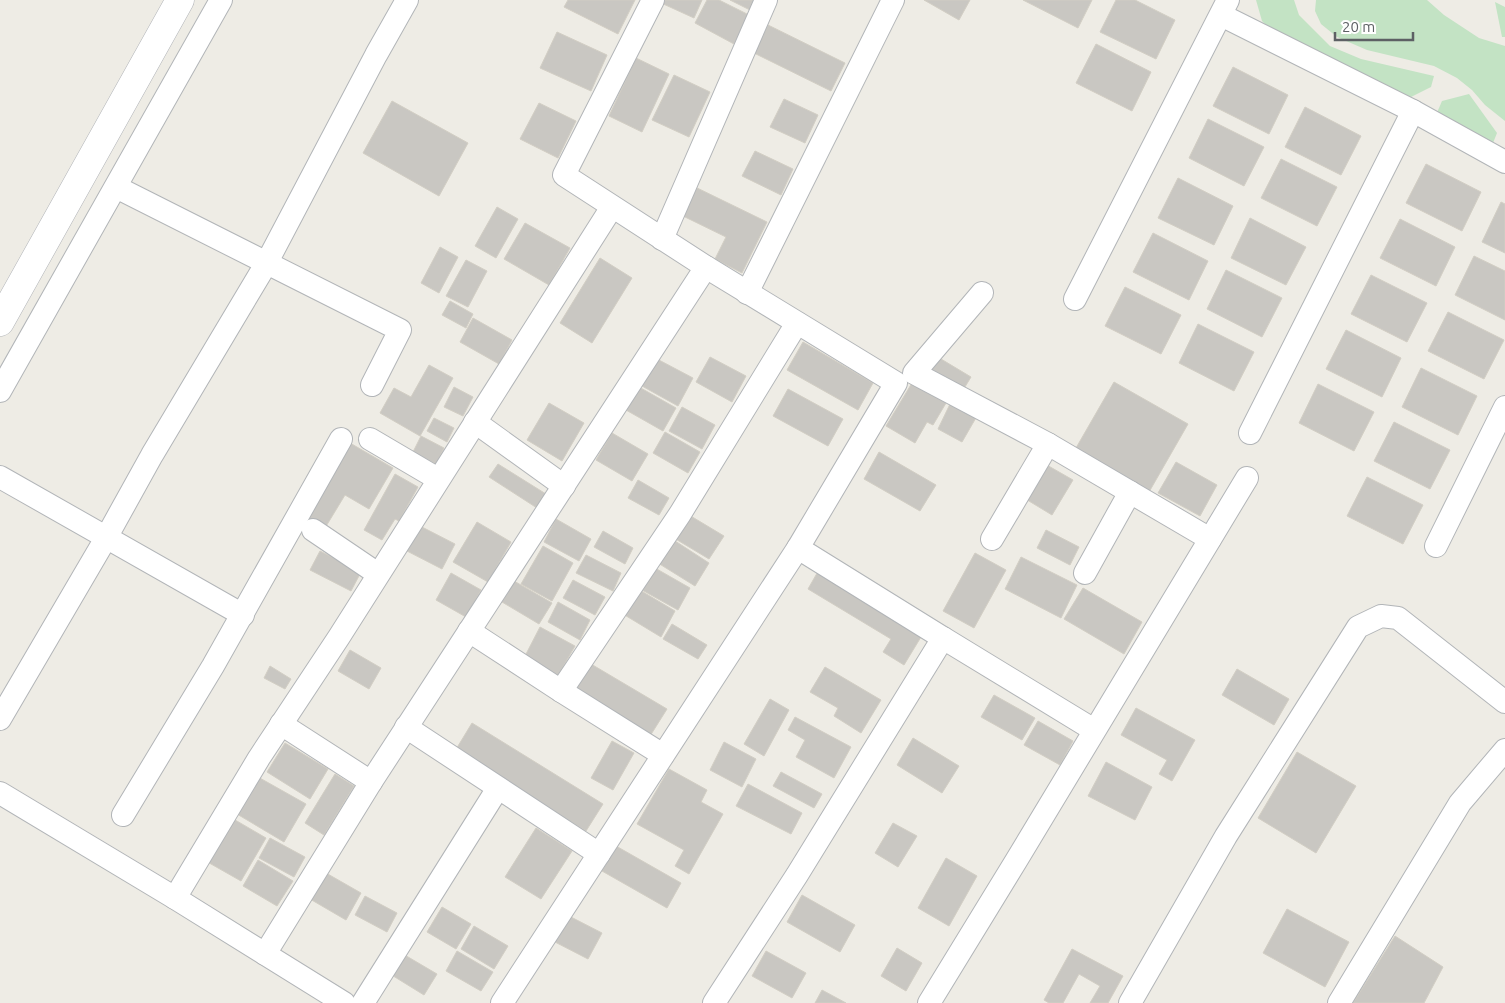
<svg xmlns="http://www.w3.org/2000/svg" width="1505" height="1003" font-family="Ubuntu,sans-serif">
  <rect width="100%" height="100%" fill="#eeece5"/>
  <!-- green -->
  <g fill="#c3e3c4">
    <path d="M1256,0H1294L1299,15L1330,46L1361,59L1434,76L1431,87L1405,100L1274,33L1262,21Z"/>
    <path d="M1316,0H1427L1444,15L1479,38L1505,46V121L1485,105L1472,90L1457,78L1434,66L1367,50L1337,37L1321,24L1315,11Z"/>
    <path d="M1495,2L1505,7V37H1502Z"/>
    <path d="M1469,94L1497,133L1493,143L1436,115L1442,101Z"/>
  </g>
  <!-- building -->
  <g fill="#c9c7c2" stroke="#d2cec4">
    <path d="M568,0H635L618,34L564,7Z"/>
    <path d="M660,0H702L694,18L659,2Z"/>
    <path d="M707,0H719L749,15L734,44L695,23Z"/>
    <path d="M730,0H757L752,11Z"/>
    <path d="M924,0H970L959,20Z"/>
    <path d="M1023,0H1092L1078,28Z"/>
    <path d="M1116,0H1135L1175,20L1156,59L1100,32Z"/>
    <path d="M768,25L845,63L831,91L754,53Z"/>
    <path d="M557,32L607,55L591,91L540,68Z"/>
    <path d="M1096,44L1151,72L1132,111L1076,83Z"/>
    <path d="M636,58L669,74L642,132L609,116Z"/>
    <path d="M1233,67L1288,95L1269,134L1213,106Z"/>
    <path d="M674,75L710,92L689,137L652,120Z"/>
    <path d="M784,99L818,115L805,143L770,127Z"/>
    <path d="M392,101L468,143L439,196L363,153Z"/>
    <path d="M539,103L576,121L558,158L520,139Z"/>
    <path d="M1305,107L1361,136L1341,175L1285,147Z"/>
    <path d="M1208,119L1264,147L1244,186L1189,158Z"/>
    <path d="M755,151L793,169L781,195L742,176Z"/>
    <path d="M1281,159L1337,187L1317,226L1261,198Z"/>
    <path d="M1426,164L1481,192L1462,231L1406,203Z"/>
    <path d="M1178,178L1233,206L1214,245L1158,218Z"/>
    <path d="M691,185L767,222L742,273L715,259L726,237L683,216Z"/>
    <path d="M1501,202L1505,204V253L1482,242Z"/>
    <path d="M497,207L518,219L496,258L475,246Z"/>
    <path d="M1250,218L1306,247L1286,285L1231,258Z"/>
    <path d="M1400,219L1455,247L1436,286L1380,258Z"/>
    <path d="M525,223L570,248L549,285L504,259Z"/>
    <path d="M1153,233L1208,261L1189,300L1133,272Z"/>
    <path d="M440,247L458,257L439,293L421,283Z"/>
    <path d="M1474,256L1505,271V320L1455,295Z"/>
    <path d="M600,258L632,278L592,343L560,323Z"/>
    <path d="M466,260L487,271L468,307L446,296Z"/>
    <path d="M1226,270L1282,298L1262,337L1207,309Z"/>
    <path d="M1371,275L1427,303L1407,342L1351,314Z"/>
    <path d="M1125,287L1181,315L1161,354L1105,326Z"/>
    <path d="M450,301L473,314L466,328L442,315Z"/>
    <path d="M1448,312L1504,340L1484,379L1428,351Z"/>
    <path d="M473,318L512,340L499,364L460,342Z"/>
    <path d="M1198,324L1254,352L1234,391L1179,363Z"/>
    <path d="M1346,330L1401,358L1382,397L1326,369Z"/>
    <path d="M803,342L873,383L858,410L787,370Z"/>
    <path d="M936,356L971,377L960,395L925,375Z"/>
    <path d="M710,357L746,376L732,402L696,382Z"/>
    <path d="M657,359L693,378L678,406L642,386Z"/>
    <path d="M429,365L453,378L420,436L380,413L394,388L411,397Z"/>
    <path d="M1421,368L1477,396L1458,435L1402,407Z"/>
    <path d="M915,378L949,398L933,425L927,422L915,443L886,426Z"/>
    <path d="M1114,382L1188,424L1145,499L1076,448Z"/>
    <path d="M1318,384L1374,412L1354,451L1299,423Z"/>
    <path d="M454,387L473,397L463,416L444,407Z"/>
    <path d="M639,387L676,408L663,431L626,410Z"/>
    <path d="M788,389L843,419L828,446L773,416Z"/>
    <path d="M951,402L977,416L962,442L938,429Z"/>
    <path d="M549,403L584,423L562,461L527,440Z"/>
    <path d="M682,407L715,425L702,449L669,431Z"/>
    <path d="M434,418L454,428L447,442L427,431Z"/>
    <path d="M1394,422L1450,450L1430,489L1374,461Z"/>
    <path d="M665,432L700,452L688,473L653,453Z"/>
    <path d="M612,433L648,454L632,481L596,460Z"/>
    <path d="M421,436L444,448L436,464L413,452Z"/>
    <path d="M350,443L393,468L369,509L345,495L325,528L307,518Z"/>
    <path d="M879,452L936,485L920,511L864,479Z"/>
    <path d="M1176,462L1217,485L1200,516L1158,493Z"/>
    <path d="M498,464L546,494L537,508L489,477Z"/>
    <path d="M1045,464L1073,480L1052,515L1024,498Z"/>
    <path d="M395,474L418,487L399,521L395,519L382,540L364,530Z"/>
    <path d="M1367,477L1423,505L1403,544L1347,516Z"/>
    <path d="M638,480L669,498L659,515L628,498Z"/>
    <path d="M689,515L724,536L709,559L674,538Z"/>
    <path d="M556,519L591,539L579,561L544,542Z"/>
    <path d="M477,522L511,542L488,582L453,562Z"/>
    <path d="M420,526L455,544L442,569L407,551Z"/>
    <path d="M1046,530L1079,547L1070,565L1037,548Z"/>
    <path d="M603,531L633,548L625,564L594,547Z"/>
    <path d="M672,539L709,563L695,586L658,563Z"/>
    <path d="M543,546L573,563L552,601L521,584Z"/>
    <path d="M320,551L361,572L351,591L310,570Z"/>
    <path d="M975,553L1006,570L974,628L943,611Z"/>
    <path d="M586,555L621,573L613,591L576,573Z"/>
    <path d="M1021,557L1077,585L1061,618L1005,589Z"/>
    <path d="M655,568L690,588L678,610L642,590Z"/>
    <path d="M820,568L924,632L904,665L883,652L891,639L808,589Z"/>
    <path d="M451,573L481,590L466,617L436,600Z"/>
    <path d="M573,580L605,597L595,615L563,598Z"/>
    <path d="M514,581L552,603L539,624L502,602Z"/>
    <path d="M1083,588L1142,622L1124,654L1064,619Z"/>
    <path d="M638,589L675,611L661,637L623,614Z"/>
    <path d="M558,602L590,620L580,640L548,622Z"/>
    <path d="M672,624L707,645L698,659L663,639Z"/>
    <path d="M540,627L575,646L557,677L524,658Z"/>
    <path d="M350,650L381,668L369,689L338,671Z"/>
    <path d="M591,664L667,709L650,736L575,691Z"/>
    <path d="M270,666L291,679L285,689L264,678Z"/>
    <path d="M825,667L881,700L861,733L834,716L838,708L810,692Z"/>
    <path d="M1237,669L1289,699L1274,725L1222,695Z"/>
    <path d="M994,695L1035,718L1022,740L981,717Z"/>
    <path d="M770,699L789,710L764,756L744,744Z"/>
    <path d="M1136,708L1195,740L1172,781L1159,774L1167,760L1121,735Z"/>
    <path d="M795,717L851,747L834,778L796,757L805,740L788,730Z"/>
    <path d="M1038,721L1073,741L1060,765L1024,745Z"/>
    <path d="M472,723L603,804L586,831L455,751Z"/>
    <path d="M913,738L959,766L942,793L897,765Z"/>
    <path d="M612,741L634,753L613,790L591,778Z"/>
    <path d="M724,742L756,759L742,787L710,770Z"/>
    <path d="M285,743L328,769L310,799L267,772Z"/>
    <path d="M1297,752L1356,786L1316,853L1258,818Z"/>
    <path d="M1106,762L1152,787L1135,820L1088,796Z"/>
    <path d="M669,769L707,790L701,802L723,814L689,874L675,866L684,850L637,824Z"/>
    <path d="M781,772L822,794L814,808L773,786Z"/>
    <path d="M335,774L354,786L324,835L305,823Z"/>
    <path d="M258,777L306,804L284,842L237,814Z"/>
    <path d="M748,784L802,813L791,834L736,806Z"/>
    <path d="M230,817L266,838L241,881L204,860Z"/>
    <path d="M893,823L917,836L898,867L875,853Z"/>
    <path d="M536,828L572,851L541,899L505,877Z"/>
    <path d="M270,838L305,857L294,877L259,858Z"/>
    <path d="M616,846L681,883L667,908L602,871Z"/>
    <path d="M946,858L977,876L949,926L918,908Z"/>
    <path d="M258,860L293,881L277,906L243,886Z"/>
    <path d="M326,873L361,893L346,920L310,899Z"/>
    <path d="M802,895L855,925L840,952L787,922Z"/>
    <path d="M365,896L397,913L387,932L355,915Z"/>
    <path d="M442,907L471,924L456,949L427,932Z"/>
    <path d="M1287,909L1349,942L1325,987L1263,953Z"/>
    <path d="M569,916L602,933L588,959L555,942Z"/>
    <path d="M474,926L508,946L494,969L461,949Z"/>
    <path d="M1395,936L1443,967L1424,1003H1353Z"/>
    <path d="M897,948L922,963L906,991L881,976Z"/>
    <path d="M1072,949L1123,976L1108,1003H1090L1100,986L1079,974L1063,1003H1049L1044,1000Z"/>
    <path d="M457,951L493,972L481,991L446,971Z"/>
    <path d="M766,951L806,973L792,998L752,976Z"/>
    <path d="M403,954L437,974L424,995L390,974Z"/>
    <path d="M822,990L846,1003H815Z"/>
  </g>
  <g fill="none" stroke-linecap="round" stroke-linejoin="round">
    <!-- street casing -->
    <g stroke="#b2b5b8" stroke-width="24">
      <g id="street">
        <path d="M653,0L564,175L706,267L896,383L798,548"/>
        <path d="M1221,15L1413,111L1505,162"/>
        <path d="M116,187L400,330L372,385"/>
        <path d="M662,239L766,0"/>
        <path d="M747,293L893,0"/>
        <path d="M982,293L914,373L1048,444L1210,539"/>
        <path d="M1075,299L1228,0"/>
        <path d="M0,391L221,0"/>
        <path d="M475,422L564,486"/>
        <path d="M1250,433L1413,111"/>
        <path d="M370,439L438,479"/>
        <path d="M0,477L243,615"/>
        <path d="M313,530L378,574"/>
        <path d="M992,539L1048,444"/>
        <path d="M1436,546L1505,407"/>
        <path d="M1085,573L1130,492"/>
        <path d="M469,631L561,691L663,755"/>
        <path d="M561,691L680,514L797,323"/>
        <path d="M0,719L106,538L152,455L266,264L376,55L407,0"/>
        <path d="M281,724L371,782"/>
        <path d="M406,727L599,854"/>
        <path d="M0,793L175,898L344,1003"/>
        <path d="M123,815L213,666L341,439"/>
        <path d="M175,898L259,758L339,637L612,207"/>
        <path d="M265,954L371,782L706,267"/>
        <path d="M363,1003L498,788"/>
        <path d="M502,1003L798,548L943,638"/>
        <path d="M714,1003L797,875L943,638L1094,730"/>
        <path d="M929,1003L1016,861L1247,478"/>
        <path d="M1130,1003L1226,836L1358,627L1381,616L1398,618L1505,702"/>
        <path d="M1339,1003L1460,803L1505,750"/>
      </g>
    </g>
    <!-- secondary casing -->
    <g stroke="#b1b4b8" stroke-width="29">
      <path id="secondary" d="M0,322L180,0"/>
    </g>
    <!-- street -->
    <use href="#street" stroke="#fff" stroke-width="22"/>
    <!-- secondary -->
    <use href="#secondary" stroke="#fff" stroke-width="28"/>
  </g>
  <!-- scale -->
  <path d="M1335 32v8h78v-8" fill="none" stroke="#5d6064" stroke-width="2.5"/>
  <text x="1342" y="32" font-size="15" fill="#5d6064" stroke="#ffffff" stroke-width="4" paint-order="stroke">20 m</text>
</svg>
